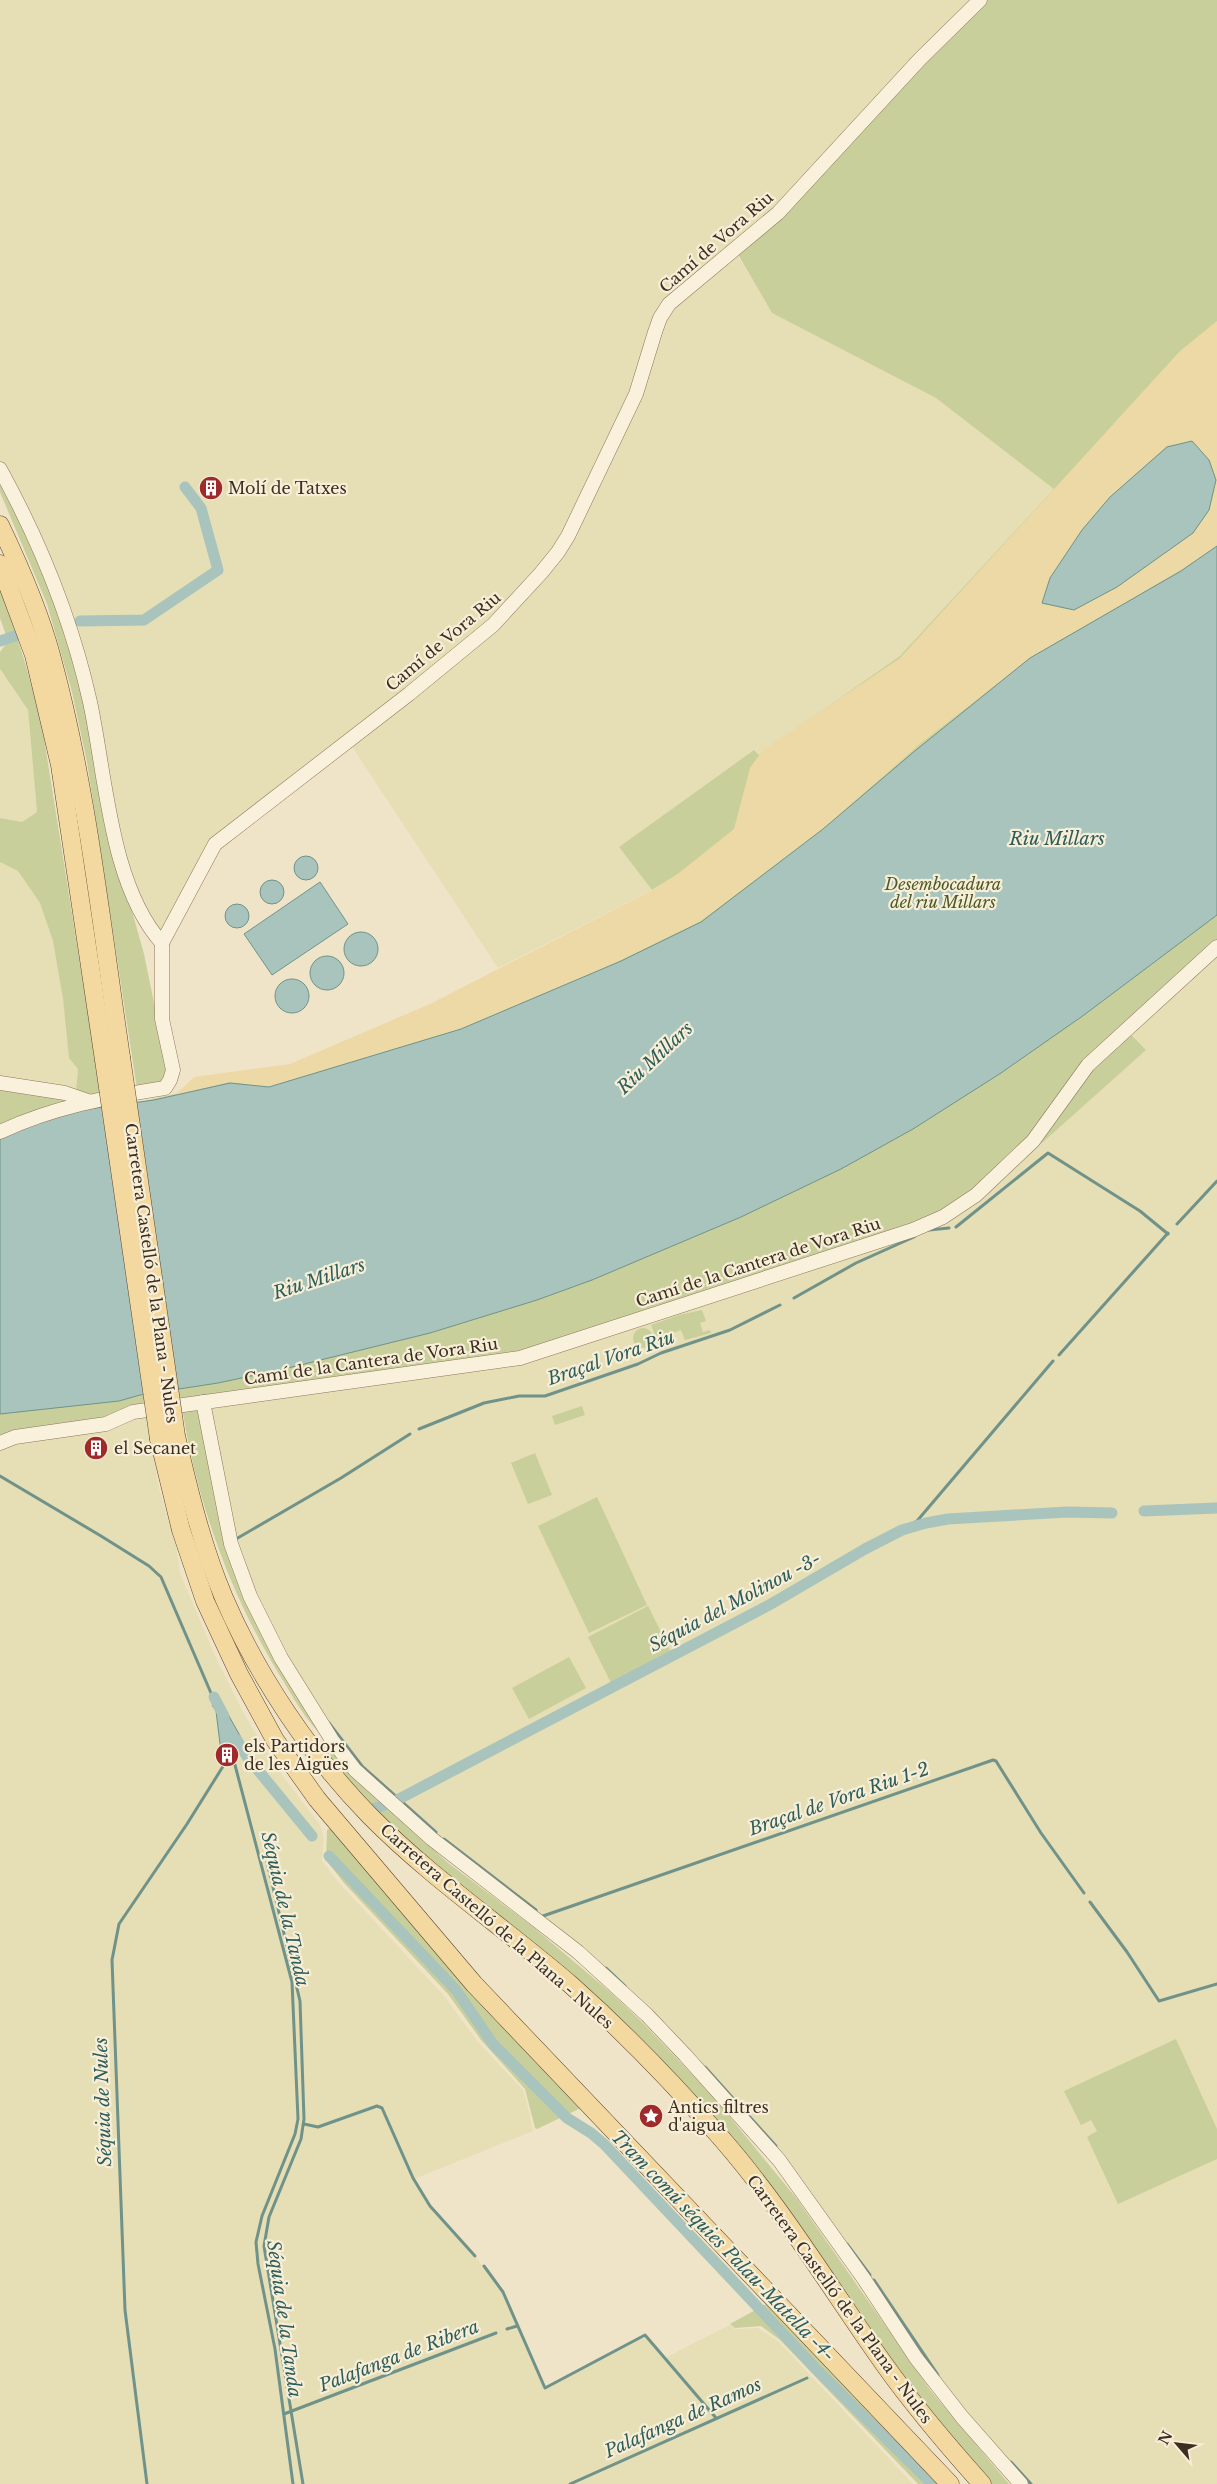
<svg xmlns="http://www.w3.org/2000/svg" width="1217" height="2484" font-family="'Libre Baskerville',serif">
  <rect width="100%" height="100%" fill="#f0e4c8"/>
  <!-- farmland -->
  <g fill="#e6deb5">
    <path d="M0,0H977L776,210L667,302L634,393L569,531L491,624L212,842L163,930L158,929L134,897L97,728L0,463Z"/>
    <path d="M735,251L772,313L936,398L1055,489L900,657L759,755L754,750L619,847L652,890L498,968L351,745L493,625L560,552L661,320Z"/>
    <path d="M0,670L28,710L37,812L22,822L0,818Z"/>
    <path d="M0,862L18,871L40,903L53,941L63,999L69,1058L78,1069L76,1092L0,1081Z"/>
    <path d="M1217,949V2484H1024L963,2416L866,2278L688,2055L356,1767L283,1658L234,1547L206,1407L1035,1141L1042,1143L1146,1050L1128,1029Z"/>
    <path d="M146,1412L159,1488L176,1546L180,1573L215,1656L244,1714L279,1771L320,1825L324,1838L322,1861L341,1885L445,1997L478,2042L523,2090L526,2099L533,2131L414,2179L429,2205L446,2226L475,2256L503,2292L544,2388L645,2335L665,2358L730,2325L735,2329L758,2328L779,2342L913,2484H0V1445Z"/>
  </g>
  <!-- green -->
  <g fill="#c9cf9b">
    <path d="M982,0H1217V945L1087,1065L1032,1140L942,1215L536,1352L0,1437V1137L69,1111L143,1101L229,1082L268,1086L570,983L720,841L678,874L652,890L619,847L754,750L759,755L900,656L1054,489L936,398L772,313L736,251Z"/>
    <path d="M0,475L32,543L66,630L86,705L114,847L144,954L167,1066L164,1084L137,1089L87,762L72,692L47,604L0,492Z"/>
    <path d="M0,589C19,638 33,687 44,738L101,1096L76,1092L78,1069L69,1058L63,999L53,941L40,903L18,871L0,862V818L22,822L37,812L28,710L0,669V652L8,641L0,618Z"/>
    <path d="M1127,1030L1146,1050L1042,1143L1035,1140L1058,1109Z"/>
    <path d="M0,1084L85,1101L0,1129Z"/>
    <path d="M702,1310L706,1321L700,1323L703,1332L710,1330L711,1333L685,1340L681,1330L670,1334L673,1344L660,1348L651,1325L679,1315Z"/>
    <circle cx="643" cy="1338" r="10"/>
    <path d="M201,1404L228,1540L331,1743C310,1727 298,1706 285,1684C232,1600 197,1504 182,1407Z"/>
    <path d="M582,1406L585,1415L555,1425L552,1416Z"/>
    <path d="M535,1453L552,1495L528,1504L511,1463Z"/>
    <path d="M597,1497L647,1605L589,1633L538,1526Z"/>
    <path d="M648,1606L672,1654L612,1685L588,1637Z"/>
    <path d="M569,1657L586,1688L529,1719L512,1688Z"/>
    <path d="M324,1745L330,1749L350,1774L447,1862L533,1927L610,1992L641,2021L711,2094L797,2199L931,2391L1009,2484H992C970,2459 947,2435 927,2409C869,2333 820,2251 762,2175L376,1812L320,1746Z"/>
    <path d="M330,1828L430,1946L583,2107L537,2129L535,2128L525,2089L481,2040L448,1994L344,1883L326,1860L327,1830Z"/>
    <path d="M1176,2039L1217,2129V2159L1118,2204L1087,2137L1097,2131L1091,2120L1081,2125L1064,2091Z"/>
    <path d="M768,2303L940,2484H918L780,2340L761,2326L735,2328L730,2324Z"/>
  </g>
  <!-- sand -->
  <path fill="#ecd9a5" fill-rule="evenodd" d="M1217,321V546L1181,570L1030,658L920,744L823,829L701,921L603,969L461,1029L269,1087L229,1082L175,1095L194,1077L290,1064L430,1004L651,891L678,874L734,829L750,768L762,751L900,658L1180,351ZM1192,441L1209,460L1216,480L1209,510L1193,533L1117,587L1074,610L1042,604L1050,578L1082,530L1110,497L1167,446Z"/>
  <!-- water -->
  <g fill="#a9c4bc" stroke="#6f938a">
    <path d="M1192,441L1209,460L1216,480L1209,510L1193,533L1117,587L1074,610L1042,603L1050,578L1082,530L1110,497L1167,447Z"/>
    <path d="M1217,546V915L1084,1015L1001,1073L913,1129L841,1169L741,1217L592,1280L537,1300L430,1333L284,1369L218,1383L140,1395L119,1401L0,1414V1138L67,1112L154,1100L230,1083L269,1087L461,1029L621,961L701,922L823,829L916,750L1030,658L1181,571Z"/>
    <circle cx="306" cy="868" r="12"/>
    <circle cx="272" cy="892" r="12"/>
    <path d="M320,882L348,924L272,975L244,934Z"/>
    <circle cx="237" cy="916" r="12"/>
    <circle cx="361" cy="949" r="17"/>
    <circle cx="327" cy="973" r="17"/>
    <circle cx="292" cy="996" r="17"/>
    <path d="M220,1700L248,1750L240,1753L237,1747L221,1752L216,1711L212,1705Z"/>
  </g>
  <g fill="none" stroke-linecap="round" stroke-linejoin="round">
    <!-- stream -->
    <g stroke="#6f938a" stroke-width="3">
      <path d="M1177,1224L1217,1181"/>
      <path d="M956,1227L1048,1153L1140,1211L1168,1234"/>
      <path d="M929,1230L949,1228"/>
      <path d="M794,1298L856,1263L914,1237"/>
      <path d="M1059,1355L1168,1233"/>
      <path d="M419,1429L484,1403L519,1396H545L638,1364L661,1353L730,1330L780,1305"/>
      <path d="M0,1476L101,1536L149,1566L161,1577L217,1707"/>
      <path d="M902,1530L917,1521L1053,1361"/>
      <path d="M236,1539L341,1478L410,1434"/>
      <path d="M329,1723L362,1766L436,1832"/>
      <path d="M230,1746L292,1982L298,2119L295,2134L262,2216L256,2242L258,2264L275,2349L293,2484"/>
      <path d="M444,1839L536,1910"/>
      <path d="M267,1862L300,2001L304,2119L301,2139L269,2217L264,2246L303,2484"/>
      <path d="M1090,1902L1127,1952L1159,2001L1217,1984"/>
      <path d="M543,1916L993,1760L996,1761L1041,1833L1084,1893"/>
      <path d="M606,1968L625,1986"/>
      <path d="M705,2067L776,2146"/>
      <path d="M304,2124L318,2127L377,2106L382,2108L413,2178L430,2206L475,2256"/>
      <path d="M847,2244L870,2275"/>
      <path d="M484,2266L503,2292L545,2388L645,2335L716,2418"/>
      <path d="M874,2280L938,2375"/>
      <path d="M507,2329L517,2326"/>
      <path d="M284,2414L496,2333"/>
      <path d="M1011,2462L1031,2484"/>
      <path d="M147,2484L125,2310L112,1960L119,1924L187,1824L232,1752"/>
      <path d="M570,2484L807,2378"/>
    </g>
    <!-- canal -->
    <g stroke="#a9c4bc" stroke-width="11">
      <path d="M80,621L144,620L218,570L201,508L185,487"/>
      <path d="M0,641L15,636"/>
      <path d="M1144,1511L1217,1508"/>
      <path d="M214,1697L224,1716"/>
      <path d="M236,1739L248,1758L312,1836"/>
      <path d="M397,1800L771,1604L865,1549L902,1530L926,1523L948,1519L1067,1512L1112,1513"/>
      <path d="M375,1808L383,1806"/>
      <path d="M329,1856L456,1990L493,2044L567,2118L591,2133L604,2144L819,2372L932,2484"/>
    </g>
    <!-- minor casing -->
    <g stroke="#8d765c" stroke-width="15">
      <g id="minor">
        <path d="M0,469C40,542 72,621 90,702C106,776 110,885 162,943"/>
        <path d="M0,1083L65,1093L88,1101"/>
        <path d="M0,1132C53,1107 108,1097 165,1088L170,1080L173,1070L162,1019V943L215,844L409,694L493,625L541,573L558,552L568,536L636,394L655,332L660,318L669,304L778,213L920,59L980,0"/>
        <path d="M203,1402L231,1544L250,1596L281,1658L332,1740L355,1770L432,1839L578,1952L647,2015L685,2055L779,2160L864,2279L916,2358L962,2417L1021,2484"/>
        <path d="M0,1443L15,1437L106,1424L133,1412L520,1358L913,1230L943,1217L976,1195L1033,1141L1088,1065L1217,947"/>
      </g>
    </g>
    <!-- major casing -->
    <g stroke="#5b4430" stroke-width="19">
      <g id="major">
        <path d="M0,525C20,567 39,610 51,655C87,786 101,923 121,1057"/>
        <path d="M0,564L34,655L60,765L104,1060"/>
        <path d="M176,1436C189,1491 202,1546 224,1598C257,1675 311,1756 370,1816C431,1878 505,1928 571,1985C625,2033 675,2085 722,2139C783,2209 830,2288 884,2364C914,2406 947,2445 982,2484"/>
        <path d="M159,1439L181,1530L205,1601L239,1674L275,1740L317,1799L474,1984L950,2484"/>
      </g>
    </g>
    <!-- minor -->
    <use href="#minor" stroke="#faf1dc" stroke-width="14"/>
    <!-- major -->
    <use href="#major" stroke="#f3d9a0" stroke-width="18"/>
    <!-- major-bridge casing -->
    <g stroke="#5b4430" stroke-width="19" stroke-linecap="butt">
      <g id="major-bridge">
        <path d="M121,1057L176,1436"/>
        <path d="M104,1060L159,1439"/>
      </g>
    </g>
    <!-- major-bridge -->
    <use href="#major-bridge" stroke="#f3d9a0" stroke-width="18"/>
  </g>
  <!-- icons -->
  <defs>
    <g id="building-disc" transform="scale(1.25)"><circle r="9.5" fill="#9e2a2b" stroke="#f7eed8"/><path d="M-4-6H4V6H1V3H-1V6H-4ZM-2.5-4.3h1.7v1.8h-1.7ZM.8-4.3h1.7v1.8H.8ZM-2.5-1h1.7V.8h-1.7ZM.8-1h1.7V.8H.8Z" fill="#fff"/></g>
    <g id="sight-disc" transform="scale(1.25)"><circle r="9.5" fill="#9e2a2b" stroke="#f7eed8"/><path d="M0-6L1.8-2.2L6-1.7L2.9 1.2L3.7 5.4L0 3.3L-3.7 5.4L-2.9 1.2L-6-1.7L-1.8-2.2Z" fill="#fff"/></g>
  </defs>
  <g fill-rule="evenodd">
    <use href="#building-disc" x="211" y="488"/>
    <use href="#building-disc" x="96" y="1448"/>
    <use href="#building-disc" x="227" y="1755"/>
    <use href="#sight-disc" x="651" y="2116"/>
  </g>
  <g text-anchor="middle" stroke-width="4.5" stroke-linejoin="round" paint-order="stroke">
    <!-- street labels -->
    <g font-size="16" fill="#3d2e20" stroke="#f7eed8">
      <text transform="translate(716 242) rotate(-41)" y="6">Camí de Vora Riu</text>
      <text transform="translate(443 641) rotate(-40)" y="6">Camí de Vora Riu</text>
      <text transform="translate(758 1262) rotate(-18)" y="6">Camí de la Cantera de Vora Riu</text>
      <text transform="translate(152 1273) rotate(82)" y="6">Carretera Castelló de la Plana - Nules</text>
      <text transform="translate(371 1361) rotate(-8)" y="6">Camí de la Cantera de Vora Riu</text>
      <text transform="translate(497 1926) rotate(41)" y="6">Carretera Castelló de la Plana - Nules</text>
      <text transform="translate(840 2299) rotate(54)" y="6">Carretera Castelló de la Plana - Nules</text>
    </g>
    <!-- poi labels -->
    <g font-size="16" fill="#3d2e20" stroke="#f7eed8" text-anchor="start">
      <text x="228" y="494">Molí de Tatxes</text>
      <text x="114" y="1454">el Secanet</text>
      <text x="244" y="1752">els Partidors<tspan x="244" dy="18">de les Aigües</tspan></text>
      <text x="668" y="2113">Antics filtres<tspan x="668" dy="18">d'aigua</tspan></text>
    </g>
    <!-- park labels -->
    <g font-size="16" font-style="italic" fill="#4d5a26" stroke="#f7eed8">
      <text x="943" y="890">Desembocadura<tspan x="943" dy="18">del riu Millars</tspan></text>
    </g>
    <!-- water labels -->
    <g font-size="18" font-style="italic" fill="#2f5d5a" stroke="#f7eed8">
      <text x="1057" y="845">Riu Millars</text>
      <text transform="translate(655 1058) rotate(-43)" y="6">Riu Millars</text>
      <text transform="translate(319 1279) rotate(-18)" y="6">Riu Millars</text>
      <text transform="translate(611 1358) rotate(-19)" y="6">Braçal Vora Riu</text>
      <text transform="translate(735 1602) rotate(-28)" y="6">Séquia del Molinou -3-</text>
      <text transform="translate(839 1799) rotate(-19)" y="6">Braçal de Vora Riu 1-2</text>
      <text transform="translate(285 1909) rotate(77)" y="6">Séquia de la Tanda</text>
      <text transform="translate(103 2102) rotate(-92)" y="6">Séquia de Nules</text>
      <text transform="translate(723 2246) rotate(46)" y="6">Tram comú séquies Palau-Matella -4-</text>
      <text transform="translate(284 2319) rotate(82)" y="6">Séquia de la Tanda</text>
      <text transform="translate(399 2356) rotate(-21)" y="6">Palafanga de Ribera</text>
      <text transform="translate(683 2418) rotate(-24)" y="6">Palafanga de Ramos</text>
    </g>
  </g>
  <!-- north arrow -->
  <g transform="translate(1177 2444) rotate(298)" stroke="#f7eed8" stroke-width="4" paint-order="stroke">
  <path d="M0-4L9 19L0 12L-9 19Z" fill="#3d2e20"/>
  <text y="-8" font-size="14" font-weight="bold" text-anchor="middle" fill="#3d2e20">N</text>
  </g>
</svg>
